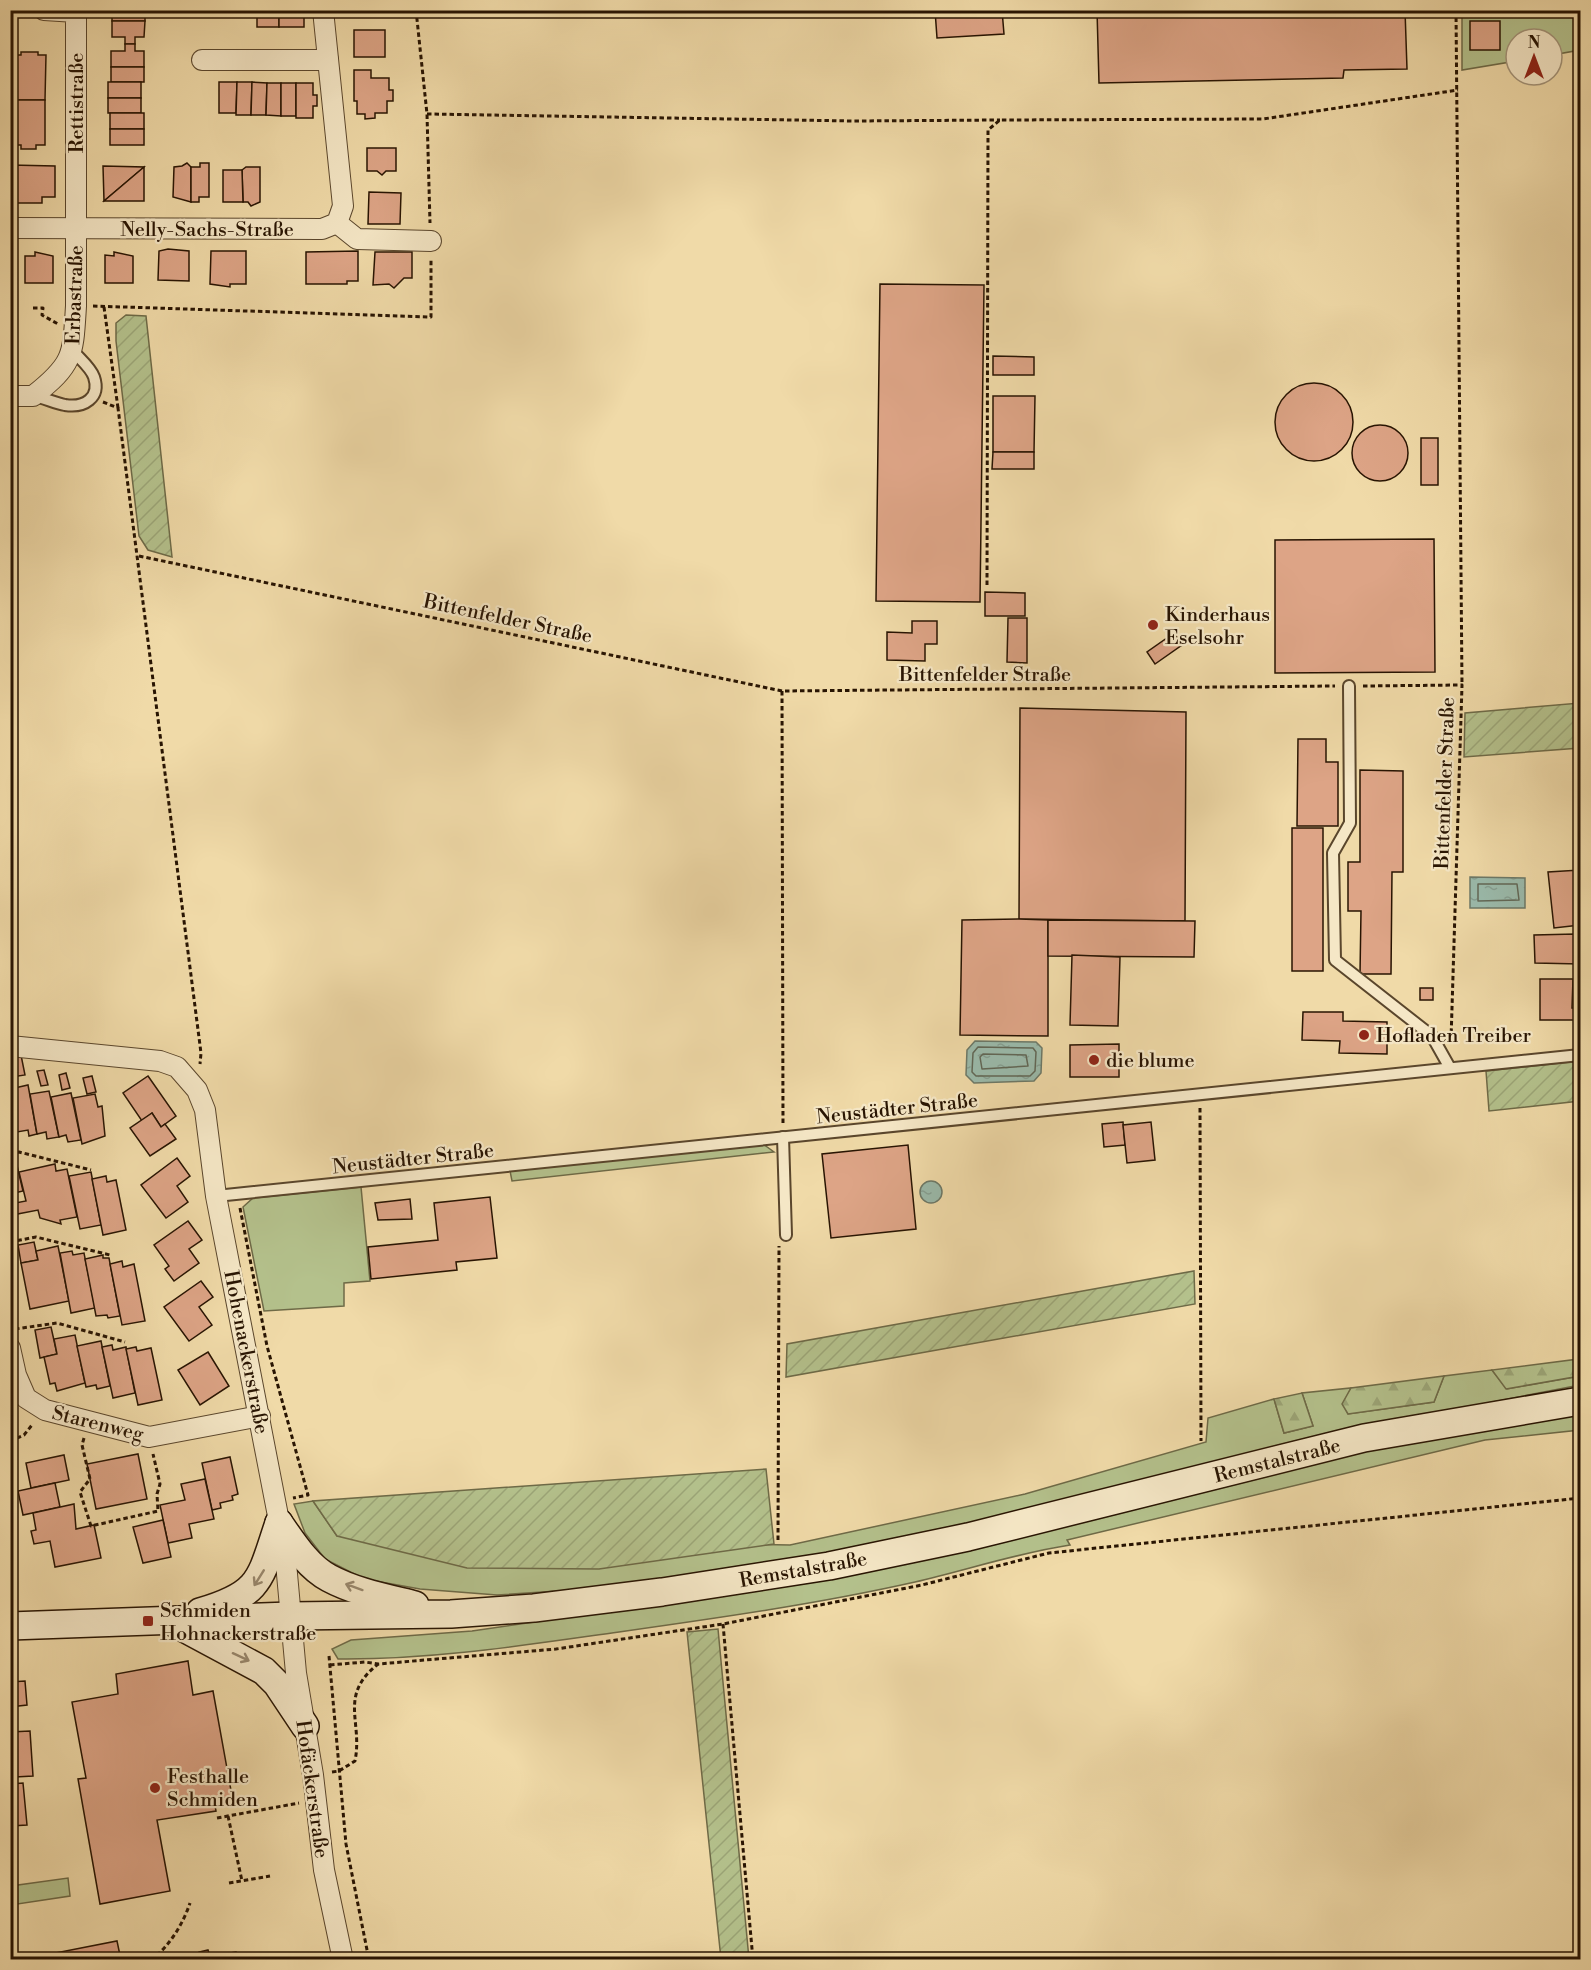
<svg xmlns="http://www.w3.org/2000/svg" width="1591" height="1970" font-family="'Libre Bodoni',serif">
  <defs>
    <pattern id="forest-firs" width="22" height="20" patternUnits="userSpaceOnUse" patternTransform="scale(1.5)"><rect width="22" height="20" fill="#b4c18c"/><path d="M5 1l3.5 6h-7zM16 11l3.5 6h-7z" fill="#9ba577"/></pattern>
    <pattern id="garden-furrows" width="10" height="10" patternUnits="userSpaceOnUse" patternTransform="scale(1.5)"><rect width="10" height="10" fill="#b4c18c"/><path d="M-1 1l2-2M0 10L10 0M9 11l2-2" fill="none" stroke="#9ba577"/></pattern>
    <pattern id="water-ripples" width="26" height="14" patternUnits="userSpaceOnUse" patternTransform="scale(1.5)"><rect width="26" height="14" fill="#9abaab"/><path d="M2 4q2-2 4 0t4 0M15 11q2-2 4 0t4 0" fill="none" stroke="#859f92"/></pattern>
  </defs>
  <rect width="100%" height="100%" fill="#f0daa8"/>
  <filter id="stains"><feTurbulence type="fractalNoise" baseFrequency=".00333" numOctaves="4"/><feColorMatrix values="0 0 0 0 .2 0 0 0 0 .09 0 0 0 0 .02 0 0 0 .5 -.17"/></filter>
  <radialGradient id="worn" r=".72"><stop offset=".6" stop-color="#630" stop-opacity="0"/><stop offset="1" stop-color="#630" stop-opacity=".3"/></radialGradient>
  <!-- green -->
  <g fill="#b4c18c" stroke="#6e6a47" stroke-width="1.5">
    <path d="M1462,11H1580V50L1552,55V39H1516V61L1462,70Z"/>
    <path d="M763,1144L774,1152L512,1181L510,1171Z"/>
    <path d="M361,1187L370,1281L344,1283V1306L264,1311L243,1207L253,1198Z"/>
    <path d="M1580,1358V1385L1358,1428L862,1550L618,1587L497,1595L420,1589L364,1579L325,1559L305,1533L294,1504L313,1501L337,1536L790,1545L1025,1494L1206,1442L1208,1418L1274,1399L1284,1433L1313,1426L1302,1393L1351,1388L1343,1404L1348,1414L1434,1402L1444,1376L1492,1370L1507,1389L1574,1377Z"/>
    <path d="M1580,1407V1430L1485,1440L1067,1540L1070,1545C1017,1553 967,1570 915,1582C817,1604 718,1618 619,1632C526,1645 432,1660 338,1659L332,1649L351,1640L472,1631L688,1600L1407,1438Z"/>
    <path d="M68,1878L70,1896L11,1905V1886Z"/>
  </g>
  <!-- forest -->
  <g fill="url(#forest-firs)" stroke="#6e6a47" stroke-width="1.5">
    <path d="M1579,1359L1574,1377L1506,1389L1492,1370Z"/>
    <path d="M1444,1376L1434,1402L1348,1414L1342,1404L1351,1388Z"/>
    <path d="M1302,1393L1313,1426L1284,1433L1274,1399Z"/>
  </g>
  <!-- garden -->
  <g fill="url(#garden-furrows)" stroke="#6e6a47" stroke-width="1.5">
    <path d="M126,315L146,316L172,557L148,550L139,536L116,341V323Z"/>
    <path d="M1580,703V748L1464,757L1465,713Z"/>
    <path d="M1580,1061V1101L1489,1111L1486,1071Z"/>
    <path d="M1194,1271L1195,1304L786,1377L787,1344Z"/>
    <path d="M766,1469L774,1544L599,1569L467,1568L337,1536L313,1501Z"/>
    <path d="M718,1629L749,1959H721L687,1632Z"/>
  </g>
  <!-- water -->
  <g fill="url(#water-ripples)" stroke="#6c7867" stroke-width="1.5">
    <path d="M1470,877L1525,878V908H1470Z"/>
    <path d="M975,1041L1036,1042L1042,1048L1041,1073L1034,1081L974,1083L966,1075L967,1050Z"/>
    <circle cx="931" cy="1192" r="11"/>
  </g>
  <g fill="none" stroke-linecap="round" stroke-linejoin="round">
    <!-- shore -->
    <g stroke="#616756" stroke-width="1.5">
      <path d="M1478,884H1517L1519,900L1478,901Z"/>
      <path d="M978,1047L1033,1048L1036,1052L1035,1071L1030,1076H976L972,1072L973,1053Z"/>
      <path d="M983,1054L1026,1055L1028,1066L982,1069L980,1057Z"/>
    </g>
  </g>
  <!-- building -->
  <g fill="#dda486" stroke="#281402" stroke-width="1.5">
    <rect x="112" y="10" width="33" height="11"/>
    <rect x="257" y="10" width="22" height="17"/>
    <rect x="279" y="10" width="25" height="17"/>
    <path d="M935,10H1002L1004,34L937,38Z"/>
    <path d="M1097,10H1405L1407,69L1344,70L1343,78L1099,83Z"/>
    <path d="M112,21H145L144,37H135V44H125V37H112Z"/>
    <rect x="1470" y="21" width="30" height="29"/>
    <rect x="354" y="30" width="31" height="27"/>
    <path d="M125,44H135V51H144V67H111V51H125Z"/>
    <path d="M21,52H38V55H46L45,100H14V94H10V66H15V55H21Z"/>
    <rect x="111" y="67" width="33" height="15"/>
    <path d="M354,70H371V78H389V90H393V101H387V113H375V118L365,119V114H357V101H354Z"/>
    <rect x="108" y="82" width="33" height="16"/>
    <path d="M219,82H237L236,113H219Z"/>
    <path d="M237,82H252L251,115H236Z"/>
    <path d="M252,82L267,83L266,115H251Z"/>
    <path d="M267,83H281V116L266,115Z"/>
    <rect x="281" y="83" width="15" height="33"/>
    <path d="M296,83H313V95H317V106H313V118H296Z"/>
    <rect x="108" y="98" width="33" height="15"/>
    <path d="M14,100H45V145H36V149H21V145H14V133H10V106H14Z"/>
    <rect x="110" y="113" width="34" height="16"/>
    <rect x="110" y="129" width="34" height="16"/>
    <path d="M367,148H396V171H386L382,175L377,171H367Z"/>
    <path d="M187,163L191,167V202L173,197L174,167L182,166Z"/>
    <path d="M200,163H209V197H199V202H191V167H200Z"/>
    <path d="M10,165L55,166V197H42V203H14V197H10Z"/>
    <path d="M103,166L144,167L104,201Z"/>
    <path d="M144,167V201H104Z"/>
    <path d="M246,167H260V202L251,206L248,202H243L242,170Z"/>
    <path d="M223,170H242L243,202H223Z"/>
    <path d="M369,192L401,193L400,224H368Z"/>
    <path d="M168,249L189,251V281L158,280L159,251Z"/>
    <path d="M211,251H246V284H230V287L210,284Z"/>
    <path d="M358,251V281H347V284H306V252Z"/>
    <path d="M35,252L53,256V283H25V256H35Z"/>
    <path d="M114,252L133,256V283H105V255L114,256Z"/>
    <path d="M375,252H412V278H404L394,288L389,284L373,285Z"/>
    <path d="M880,284L984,285L980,602L876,601Z"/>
    <path d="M993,356L1034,357V375H993Z"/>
    <circle cx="1314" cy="422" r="39"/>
    <path d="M993,396H1035L1034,452H993Z"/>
    <circle cx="1380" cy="453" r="28"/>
    <rect x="1421" y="438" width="17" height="47"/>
    <path d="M993,452H1034V469H992Z"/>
    <path d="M1434,539L1435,672L1275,673V540Z"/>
    <path d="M985,592L1025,593V616H985Z"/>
    <path d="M1008,618H1027V663L1007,662Z"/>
    <path d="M912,621H937V644H925V661L887,660V632L912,633Z"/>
    <path d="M1174,633L1182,645L1155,664L1147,652Z"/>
    <path d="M1020,708L1186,712L1185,921L1019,919Z"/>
    <path d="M1298,739H1326V762H1338V826H1297Z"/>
    <path d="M1360,770L1403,771V872H1392L1391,974H1360L1361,911H1348V862H1360Z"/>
    <rect x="1292" y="828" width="31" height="143"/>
    <path d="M1580,870V925L1554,928L1548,872Z"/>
    <path d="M1019,919L1048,920V1036L960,1035L962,920Z"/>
    <path d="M1048,920L1195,921L1194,957L1048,956Z"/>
    <path d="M1575,934V940L1580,939V964L1535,963L1534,935Z"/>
    <path d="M1072,955L1120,957L1118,1026L1070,1025Z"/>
    <path d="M1540,979H1573L1572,1008H1580V1020H1540Z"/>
    <rect x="1420" y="988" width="13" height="12"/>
    <path d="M1303,1012H1343V1021L1387,1022V1054L1339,1053L1340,1041L1302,1040Z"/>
    <path d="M1119,1044V1077H1070V1045Z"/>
    <path d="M10,1055H21L25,1075L12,1077Z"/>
    <path d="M44,1070L48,1085L41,1086L37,1071Z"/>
    <path d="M66,1073L70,1088L62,1090L59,1075Z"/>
    <path d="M92,1076L96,1092L87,1094L83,1078Z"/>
    <path d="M148,1076L176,1116L161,1127L152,1113L142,1121L123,1093Z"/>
    <path d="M28,1085L37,1134L29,1136L28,1130L17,1132L10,1099V1089Z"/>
    <path d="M49,1091L59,1137L47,1139L46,1132L37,1134L30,1094Z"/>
    <path d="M71,1093L81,1140L68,1142L66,1135L59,1137L51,1097Z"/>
    <path d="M95,1094L98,1107L102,1106L105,1136L82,1144L73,1098Z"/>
    <path d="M152,1113L161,1127L165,1124L176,1139L150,1156L130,1128Z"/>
    <path d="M1123,1122L1125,1145L1104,1147L1102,1124Z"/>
    <path d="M1151,1122L1155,1160L1127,1163L1123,1125Z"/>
    <path d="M908,1145L916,1229L831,1238L822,1154Z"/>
    <path d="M15,1157L23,1191L10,1194V1158Z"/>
    <path d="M177,1158L190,1176L177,1186L188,1202L166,1218L141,1185Z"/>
    <path d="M55,1164L56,1171L67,1169L77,1217L60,1220L61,1224L40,1218L38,1210L12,1215L10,1204L26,1201L19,1172Z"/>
    <path d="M91,1172L101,1225L80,1229L69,1176Z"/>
    <path d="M106,1176L107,1182L116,1180L126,1230L103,1235L92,1179Z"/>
    <path d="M490,1197L497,1258L456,1262L457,1270L371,1279L368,1247L438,1240L434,1203Z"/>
    <path d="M410,1199L412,1219L378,1220L375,1203Z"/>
    <path d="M188,1221L202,1240L189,1249L199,1263L174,1281L165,1269L169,1266L154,1245Z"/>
    <path d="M34,1242L38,1260L21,1263L18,1245Z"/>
    <path d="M58,1246L69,1301L30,1309L21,1263L38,1260L36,1251Z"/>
    <path d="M72,1251L73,1255L84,1253L95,1308L71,1313L60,1253Z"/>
    <path d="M103,1255V1258H109L120,1316L108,1318L107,1315L96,1316L85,1259Z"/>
    <path d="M122,1261L123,1267L134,1264L145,1321L122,1325L110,1264Z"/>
    <path d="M201,1281L213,1297L199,1307L212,1325L189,1341L164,1307Z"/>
    <path d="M51,1327L57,1354L40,1358L35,1330Z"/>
    <path d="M75,1335L85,1383L57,1391L55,1383L50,1384L44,1357L57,1354L54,1339Z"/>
    <path d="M101,1341L110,1386L97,1389L96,1385L86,1387L77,1346Z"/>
    <path d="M112,1345L113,1350L126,1347L135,1393L113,1398L102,1347Z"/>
    <path d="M136,1347L137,1351L151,1348L162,1400L138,1405L126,1349Z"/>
    <path d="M208,1352L229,1386L200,1405L178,1370Z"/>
    <path d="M14,1402L17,1420L10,1421V1403Z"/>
    <path d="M138,1454L147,1499L96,1509L87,1464Z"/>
    <path d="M64,1455L69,1480L31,1488L26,1463Z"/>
    <path d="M230,1457L238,1494L232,1496L233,1500L220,1503L221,1508L212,1510L202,1463Z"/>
    <path d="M205,1479L214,1519L189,1524L192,1538L168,1543L160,1505L185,1500L181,1484Z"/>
    <path d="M55,1483L60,1507L23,1515L18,1491Z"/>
    <path d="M74,1504L76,1529L94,1525L101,1558L55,1567L50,1541L34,1544L31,1531L36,1530L33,1513Z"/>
    <path d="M163,1520L171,1557L143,1563L133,1527Z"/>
    <path d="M188,1661L193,1695L213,1691L232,1796L214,1800L216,1811L157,1820L170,1891L100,1904L78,1779L86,1778L72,1702L118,1694L116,1674Z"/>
    <path d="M25,1681L27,1705L10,1707V1682Z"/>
    <path d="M30,1731L33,1776L15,1777L14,1763L10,1764V1732Z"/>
    <path d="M23,1783L27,1825L10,1826V1784Z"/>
    <path d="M117,1941L121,1960H46L45,1955Z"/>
    <path d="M208,1950L210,1956L236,1952L238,1960H193L200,1958L199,1952Z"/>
  </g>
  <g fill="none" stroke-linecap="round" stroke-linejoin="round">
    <!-- lane casing -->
    <g stroke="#5a462c" stroke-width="14">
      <g id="lane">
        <path d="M34,396C44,398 55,403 65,405C84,408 101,398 94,377C91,368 80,359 74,352"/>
        <path d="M1349,686L1350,823L1333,853L1335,960L1432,1036L1450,1068"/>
        <path d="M783,1137L786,1235"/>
        <path d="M216,1196L1580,1055"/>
      </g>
    </g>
    <!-- street casing -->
    <g stroke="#5a462c" stroke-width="22">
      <g id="street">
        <path d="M202,60H328"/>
        <path d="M337,223L357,239L431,241"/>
        <path d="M10,228L322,229L337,223L343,206L323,10"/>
        <path d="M10,396H33C74,364 73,355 76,306V12L44,10"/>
        <path d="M10,1046L160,1061L177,1067L197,1090L205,1110L216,1196L285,1552L296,1673L313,1775L324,1870L343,1960"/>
        <path d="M10,1348L16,1375L26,1398L45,1410L149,1437L260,1416"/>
      </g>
    </g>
    <!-- secondary casing -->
    <g stroke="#281402" stroke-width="30">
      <g id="secondary">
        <path d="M279,1523C293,1543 308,1567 329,1578C355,1592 387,1598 415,1605"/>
        <path d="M200,1612C262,1594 260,1579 279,1523"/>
        <path d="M171,1621L264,1671L277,1684L305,1726"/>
        <path d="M10,1626L290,1616L451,1614L534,1608L662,1592L829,1566L968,1537L1364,1438L1580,1401"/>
      </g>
    </g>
    <!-- path -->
    <g stroke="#281402" stroke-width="3" stroke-dasharray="4.5 3" stroke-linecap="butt">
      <path d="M416,10L427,114L430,223"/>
      <path d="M1456,10L1462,685"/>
      <path d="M427,114L853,121L1000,120"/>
      <path d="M93,306L431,317V260"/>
      <path d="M104,307L118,408"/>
      <path d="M33,308H43L42,315L58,324"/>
      <path d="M103,402L118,408L201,1053L200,1064"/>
      <path d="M139,556L782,691L1335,686"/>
      <path d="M987,585L988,130L1000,120L1263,119L1458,90"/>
      <path d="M1363,686L1462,685L1451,1040"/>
      <path d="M782,691L783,1124"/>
      <path d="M1200,1108L1201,1441"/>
      <path d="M10,1154L19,1152L91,1170"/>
      <path d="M240,1208L267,1346L308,1495L293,1498"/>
      <path d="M10,1242L36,1237L110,1255"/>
      <path d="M15,1329L57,1323L125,1342"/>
      <path d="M84,1438L82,1445L90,1479L80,1492L91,1526L158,1511L157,1494L160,1484L153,1454"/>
      <path d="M10,1441L24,1435L32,1425"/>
      <path d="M778,1540L779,1246"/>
      <path d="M723,1624L753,1960"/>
      <path d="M329,1656L346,1844L369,1960"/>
      <path d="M330,1665L365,1662L378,1664L556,1649L723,1624L922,1585L1049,1553L1580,1498"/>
      <path d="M332,1772L339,1771L355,1761C363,1721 338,1696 378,1664"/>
      <path d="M228,1816L242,1881"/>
      <path d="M217,1818L299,1803"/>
      <path d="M229,1883L270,1876"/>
      <path d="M151,1960C169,1947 183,1924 190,1903"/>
    </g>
    <!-- lane -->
    <use href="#lane" stroke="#f5e7c6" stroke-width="10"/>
    <!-- street -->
    <use href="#street" stroke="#f5e7c6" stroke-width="20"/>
    <!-- secondary -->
    <use href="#secondary" stroke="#f5e7c6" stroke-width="27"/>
  </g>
  <!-- one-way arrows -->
  <defs><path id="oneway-shaft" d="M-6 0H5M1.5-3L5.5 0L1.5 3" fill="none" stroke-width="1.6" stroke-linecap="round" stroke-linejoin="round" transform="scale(1.5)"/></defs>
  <g stroke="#99886e">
    <use href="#oneway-shaft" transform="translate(259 1578) rotate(122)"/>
    <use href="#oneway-shaft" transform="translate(354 1587) rotate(-160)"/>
    <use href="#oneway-shaft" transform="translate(241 1657) rotate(25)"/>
  </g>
  <!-- markers -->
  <g fill="#8f2418" stroke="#f5e7c6" stroke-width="2">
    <circle cx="1153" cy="625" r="6"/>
    <circle cx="1364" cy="1035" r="6"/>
    <circle cx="1094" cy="1060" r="6"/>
    <rect x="142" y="1615" width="12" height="12" rx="3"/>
    <circle cx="155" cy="1788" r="6"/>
  </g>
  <g text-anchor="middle" stroke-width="4.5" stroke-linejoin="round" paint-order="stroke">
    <!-- street labels -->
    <g font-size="20" fill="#281402" stroke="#f5e7c6">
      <text transform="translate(76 103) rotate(-90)" y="7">Rettistraße</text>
      <text x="207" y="236">Nelly-Sachs-Straße</text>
      <text transform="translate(74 295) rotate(-88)" y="7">Erbastraße</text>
      <text transform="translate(508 618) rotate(12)" y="7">Bittenfelder Straße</text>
      <text x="985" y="681">Bittenfelder Straße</text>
      <text transform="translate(1444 783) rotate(-88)" y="7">Bittenfelder Straße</text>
      <text transform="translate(897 1108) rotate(-6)" y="7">Neustädter Straße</text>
      <text transform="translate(413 1158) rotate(-6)" y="7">Neustädter Straße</text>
      <text transform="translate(247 1352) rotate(79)" y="7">Hohenackerstraße</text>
      <text transform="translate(98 1423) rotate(14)" y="7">Starenweg</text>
      <text transform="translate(1277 1460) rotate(-14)" y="7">Remstalstraße</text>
      <text transform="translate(803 1569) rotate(-10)" y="7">Remstalstraße</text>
      <text transform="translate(313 1789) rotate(82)" y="7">Hofäckerstraße</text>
    </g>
    <!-- poi labels -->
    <g font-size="20" fill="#281402" stroke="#f5e7c6" text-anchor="start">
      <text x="1165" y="621">Kinderhaus<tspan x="1165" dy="23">Eselsohr</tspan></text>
      <text x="1376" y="1042">Hofladen Treiber</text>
      <text x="1106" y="1067">die blume</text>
      <text x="160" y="1617">Schmiden<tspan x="160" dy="23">Hohnackerstraße</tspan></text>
      <text x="167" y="1783">Festhalle<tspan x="167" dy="23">Schmiden</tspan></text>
    </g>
  </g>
  <!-- margin -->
  <rect width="1591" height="1970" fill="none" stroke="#f0daa8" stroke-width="36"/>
  <rect x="12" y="12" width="1567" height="1946" fill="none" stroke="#281402" stroke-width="3"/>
  <rect x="18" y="18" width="1555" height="1934" fill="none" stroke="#281402" stroke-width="1.5"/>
  <!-- north arrow -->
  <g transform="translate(1534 57)"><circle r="28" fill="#f5e7c6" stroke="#a39378" stroke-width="1.5"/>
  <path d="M0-4.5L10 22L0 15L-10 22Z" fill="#8f2418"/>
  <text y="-9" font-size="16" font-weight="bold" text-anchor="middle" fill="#281402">N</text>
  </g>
  <rect width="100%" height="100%" filter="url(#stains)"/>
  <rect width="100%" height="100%" fill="url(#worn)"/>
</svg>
